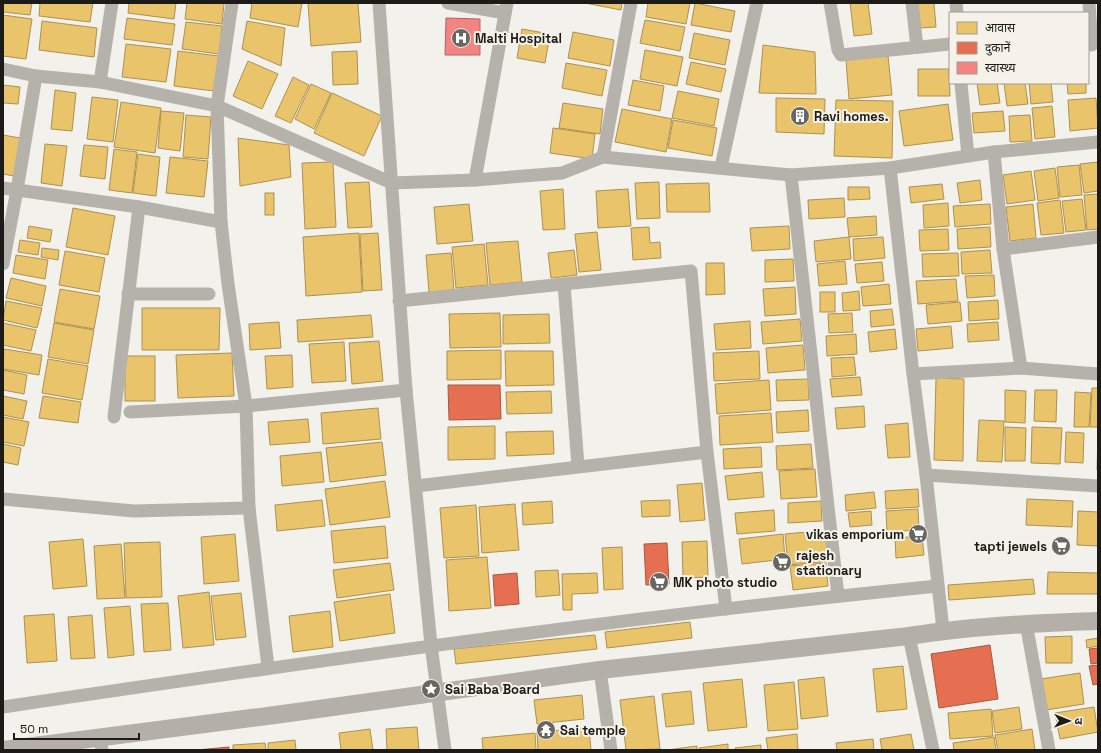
<svg xmlns="http://www.w3.org/2000/svg" width="1101" height="753" font-family="'Space Grotesk','Noto Sans Devanagari',sans-serif">
  <rect width="100%" height="100%" fill="#f3f1ec"/>
  <!-- homes -->
  <g fill="#e9c46a" stroke="#ac9151">
    <path d="M3,3H32L30,15L3,12Z"/>
    <path d="M40,3H93L90,22L39,16Z"/>
    <path d="M129,3H176L174,19L128,13Z"/>
    <path d="M187,3H224L222,24L185,19Z"/>
    <path d="M252,3H302L298,27L250,18Z"/>
    <path d="M308,3H358L361,42L311,46Z"/>
    <path d="M585,3H622L621,10Z"/>
    <path d="M648,3H690L686,24L646,17Z"/>
    <path d="M695,3L735,11L731,32L691,25Z"/>
    <path d="M850,3H868L872,34L854,36Z"/>
    <path d="M918,3H934L936,27L919,28Z"/>
    <path d="M3,15L32,19L26,59L3,56Z"/>
    <path d="M127,18L175,24L172,45L124,39Z"/>
    <path d="M645,20L685,27L680,51L640,43Z"/>
    <path d="M42,21L97,28L94,57L39,50Z"/>
    <path d="M247,21L285,28L281,66L242,49Z"/>
    <path d="M186,22L222,26L219,54L182,49Z"/>
    <path d="M522,29L550,34L545,63L517,58Z"/>
    <path d="M573,32L614,40L610,66L568,58Z"/>
    <path d="M694,33L730,40L725,65L689,58Z"/>
    <path d="M126,44L171,49L166,82L122,77Z"/>
    <path d="M763,45L815,52L816,94L759,93Z"/>
    <path d="M645,50L683,57L677,86L640,79Z"/>
    <path d="M178,51L219,56L214,91L174,86Z"/>
    <path d="M357,51L358,84L333,85L332,52Z"/>
    <path d="M888,56L892,95L849,99L846,60Z"/>
    <path d="M248,61L278,74L262,109L233,96Z"/>
    <path d="M691,62L726,69L721,92L686,84Z"/>
    <path d="M566,63L607,70L602,96L562,88Z"/>
    <path d="M918,69H949L950,96H918Z"/>
    <path d="M293,77L309,85L291,123L275,116Z"/>
    <path d="M633,80L664,86L660,111L628,105Z"/>
    <path d="M977,83H997L1000,103L980,105Z"/>
    <path d="M1004,83H1025L1028,104L1007,106Z"/>
    <path d="M1029,83H1051L1053,102L1031,104Z"/>
    <path d="M1067,83H1086V93L1068,94Z"/>
    <path d="M311,84L331,93L314,129L295,119Z"/>
    <path d="M3,85L20,87L18,104L3,103Z"/>
    <path d="M55,90L76,93L72,131L51,129Z"/>
    <path d="M678,91L719,99L714,126L672,118Z"/>
    <path d="M332,93L382,116L364,156L314,133Z"/>
    <path d="M92,97L118,100L113,142L87,139Z"/>
    <path d="M776,98L825,99L824,134L776,132Z"/>
    <path d="M1096,98L1098,128L1070,131L1068,100Z"/>
    <path d="M836,100L893,101L892,158L834,156Z"/>
    <path d="M121,102L161,108L155,153L114,147Z"/>
    <path d="M563,103L603,109L600,134L559,128Z"/>
    <path d="M948,104L953,140L904,146L899,111Z"/>
    <path d="M1052,106L1055,137L1035,139L1032,108Z"/>
    <path d="M622,109L672,119L666,152L615,142Z"/>
    <path d="M161,111L184,113L180,151L158,148Z"/>
    <path d="M1003,111L1005,131L974,133L972,113Z"/>
    <path d="M186,115L211,117L208,159L183,157Z"/>
    <path d="M1030,115L1032,141L1010,142L1009,116Z"/>
    <path d="M673,120L717,128L712,156L668,148Z"/>
    <path d="M553,128L595,134L592,159L550,153Z"/>
    <path d="M3,135L20,138L14,176L3,174Z"/>
    <path d="M238,138L289,145L291,177L240,186Z"/>
    <path d="M45,144L67,146L62,186L41,183Z"/>
    <path d="M84,145L108,147L105,179L80,176Z"/>
    <path d="M114,149L137,152L132,193L109,190Z"/>
    <path d="M138,154L160,157L156,196L133,193Z"/>
    <path d="M170,157L208,161L204,197L166,193Z"/>
    <path d="M333,162L336,227L305,229L302,163Z"/>
    <path d="M1098,162V191L1084,193L1080,164Z"/>
    <path d="M1079,165L1082,195L1060,197L1057,167Z"/>
    <path d="M1055,168L1059,198L1038,201L1034,171Z"/>
    <path d="M1031,171L1035,200L1007,204L1003,175Z"/>
    <path d="M980,180L982,200L960,203L957,183Z"/>
    <path d="M369,182L372,227L348,228L345,183Z"/>
    <path d="M659,182L660,218L637,219L635,183Z"/>
    <path d="M709,183L710,212H667L666,184Z"/>
    <path d="M942,184L944,199L911,203L909,187Z"/>
    <path d="M848,187H869L870,199L848,200Z"/>
    <path d="M563,189L565,229L543,230L540,191Z"/>
    <path d="M628,189L631,226L598,228L596,191Z"/>
    <rect x="265" y="193" width="9" height="22"/>
    <path d="M1098,194V229L1087,230L1084,195Z"/>
    <path d="M844,198L845,217L809,219L808,200Z"/>
    <path d="M1082,199L1086,230L1066,232L1062,201Z"/>
    <path d="M1060,200L1064,233L1041,235L1037,203Z"/>
    <path d="M948,203L949,226L924,228L923,205Z"/>
    <path d="M469,204L473,241L437,244L434,207Z"/>
    <path d="M990,204L991,224L955,227L953,206Z"/>
    <path d="M1033,204L1036,238L1010,241L1006,207Z"/>
    <path d="M73,208L115,216L108,255L66,247Z"/>
    <path d="M876,216L877,235L849,237L847,218Z"/>
    <path d="M29,226L52,230L50,242L27,238Z"/>
    <path d="M789,226L790,249L752,251L750,228Z"/>
    <path d="M649,227L650,243L660,242L661,258L633,260L631,228Z"/>
    <path d="M990,227L991,247L958,249L957,229Z"/>
    <path d="M948,229L949,250L920,251L919,230Z"/>
    <path d="M597,232L601,270L579,272L575,234Z"/>
    <path d="M359,233L362,292L306,296L303,237Z"/>
    <path d="M378,233L382,290L363,291L360,234Z"/>
    <path d="M849,237L851,259L816,262L814,241Z"/>
    <path d="M883,237L885,258L854,261L853,239Z"/>
    <path d="M20,240L40,243L38,255L18,252Z"/>
    <path d="M518,241L522,282L490,285L486,243Z"/>
    <path d="M484,244L488,285L456,288L452,247Z"/>
    <path d="M42,248L59,250L58,260L41,257Z"/>
    <path d="M574,250L577,275L551,278L548,253Z"/>
    <path d="M990,250L992,273L962,274L961,252Z"/>
    <path d="M65,251L105,258L99,292L59,285Z"/>
    <path d="M451,253L454,290L429,292L426,255Z"/>
    <path d="M958,253L959,276L923,277L922,254Z"/>
    <path d="M16,255L48,260L45,279L13,273Z"/>
    <path d="M793,259L794,281L765,282V260Z"/>
    <path d="M845,261L847,284L819,286L817,264Z"/>
    <path d="M882,262L884,281L857,283L855,264Z"/>
    <path d="M706,263H724L725,294L706,295Z"/>
    <path d="M994,275L995,296L967,298L965,276Z"/>
    <path d="M11,278L46,286L42,306L6,298Z"/>
    <path d="M956,279L958,301L918,304L916,281Z"/>
    <path d="M889,284L891,304L863,306L861,287Z"/>
    <path d="M795,287L796,314L765,316L763,289Z"/>
    <path d="M60,289L100,296L94,329L54,322Z"/>
    <path d="M859,291L860,310L843,311L842,293Z"/>
    <rect x="820" y="292" width="15" height="20"/>
    <path d="M998,300L999,319L969,321L968,302Z"/>
    <path d="M6,301L42,308L37,328L3,320Z"/>
    <path d="M960,302L962,321L928,324L926,305Z"/>
    <path d="M142,308H220L219,350H142Z"/>
    <path d="M892,309L894,325L871,327L870,311Z"/>
    <path d="M500,313L501,347L450,348L449,314Z"/>
    <path d="M852,313L853,332L829,333L828,314Z"/>
    <path d="M549,314L550,343L503,344V315Z"/>
    <path d="M371,315L373,337L298,342L297,320Z"/>
    <path d="M800,319L802,341L763,344L761,322Z"/>
    <path d="M750,321L751,348L716,350L714,324Z"/>
    <path d="M279,322L281,348L250,350L249,324Z"/>
    <path d="M998,322L999,340L968,342L967,324Z"/>
    <path d="M3,323L36,330L31,351L3,345Z"/>
    <path d="M54,323L94,330L88,364L48,357Z"/>
    <path d="M951,326L953,348L918,351L916,329Z"/>
    <path d="M895,329L897,349L870,352L868,332Z"/>
    <path d="M856,334L857,354L827,356L826,336Z"/>
    <path d="M379,341L383,381L352,384L349,343Z"/>
    <path d="M344,342L346,381L312,383L309,344Z"/>
    <path d="M803,345L805,370L768,373L766,348Z"/>
    <path d="M4,349L42,355L39,375L3,369Z"/>
    <path d="M501,350V379L447,380V351Z"/>
    <path d="M505,351H553L554,385L506,386Z"/>
    <path d="M759,351L760,379L714,381L713,353Z"/>
    <path d="M232,353L234,396L178,398L176,355Z"/>
    <path d="M292,355L293,387L267,389L265,356Z"/>
    <rect x="125" y="356" width="30" height="45"/>
    <path d="M854,357L856,375L832,377L831,358Z"/>
    <path d="M48,359L88,366L82,400L42,393Z"/>
    <path d="M3,370L27,375L24,394L3,390Z"/>
    <path d="M860,377L862,395L832,397L830,379Z"/>
    <path d="M936,378L964,379L963,461L934,460Z"/>
    <path d="M808,379L809,400L777,401L776,380Z"/>
    <path d="M769,380L771,410L717,414L715,384Z"/>
    <path d="M1092,388H1098V427H1090Z"/>
    <path d="M1005,390L1026,391L1025,423L1005,422Z"/>
    <path d="M1035,390H1057L1056,422L1034,421Z"/>
    <path d="M551,391L552,413L507,414L506,392Z"/>
    <path d="M1075,392L1091,393L1089,427H1074Z"/>
    <path d="M3,396L27,401L23,419L3,415Z"/>
    <path d="M43,396L81,402L78,423L39,418Z"/>
    <path d="M864,406L865,427L837,429L835,408Z"/>
    <path d="M378,408L381,439L323,444L321,413Z"/>
    <path d="M808,410L809,431L777,433L776,412Z"/>
    <path d="M771,413L773,442L720,445L719,416Z"/>
    <path d="M3,417L29,422L24,446L3,442Z"/>
    <path d="M308,419L310,442L270,445L268,422Z"/>
    <path d="M979,420L1004,421L1002,462L977,461Z"/>
    <path d="M908,423L910,457L888,458L885,425Z"/>
    <path d="M495,426V459L448,460V427Z"/>
    <path d="M1005,427L1026,428L1025,461H1005Z"/>
    <path d="M1032,427L1062,428L1060,464L1031,463Z"/>
    <path d="M553,431L554,454L507,456L506,432Z"/>
    <path d="M1066,432L1084,433L1083,463L1065,462Z"/>
    <path d="M1098,434V470H1097Z"/>
    <path d="M382,442L386,475L330,482L326,448Z"/>
    <path d="M3,444L21,448L18,465L3,462Z"/>
    <path d="M811,444L813,468L777,470L776,446Z"/>
    <path d="M761,447L762,467L724,469L723,449Z"/>
    <path d="M321,452L324,482L282,486L280,456Z"/>
    <path d="M815,469L817,497L781,499L779,471Z"/>
    <path d="M762,472L764,497L728,500L725,476Z"/>
    <path d="M385,481L390,517L330,525L325,489Z"/>
    <path d="M702,483L705,520L680,522L677,485Z"/>
    <path d="M918,489L919,507L886,509L885,491Z"/>
    <path d="M874,492L876,508L846,511L845,495Z"/>
    <path d="M1027,499L1073,501L1072,527L1026,525Z"/>
    <path d="M322,500L325,526L277,531L275,505Z"/>
    <path d="M670,500V516L642,517L641,501Z"/>
    <path d="M552,501L553,523L523,525L522,503Z"/>
    <path d="M821,501L822,521L788,523V503Z"/>
    <path d="M515,504L519,550L482,553L479,507Z"/>
    <path d="M476,505L479,556L444,558L440,508Z"/>
    <path d="M918,509L919,530L887,532L886,511Z"/>
    <path d="M774,510L775,531L737,534L735,513Z"/>
    <path d="M871,511L872,525L850,527L848,513Z"/>
    <path d="M1078,511L1098,512V546L1077,545Z"/>
    <path d="M385,526L388,558L334,563L331,531Z"/>
    <path d="M828,530L831,561L788,565L785,534Z"/>
    <path d="M235,534L239,581L204,584L201,537Z"/>
    <path d="M783,534L785,559L742,564L739,539Z"/>
    <path d="M922,536L924,555L896,558L895,538Z"/>
    <path d="M83,539L87,586L53,589L49,542Z"/>
    <path d="M707,541L708,577L683,578L682,542Z"/>
    <path d="M160,542L162,597L126,598L124,543Z"/>
    <path d="M121,544L125,598L97,599L94,546Z"/>
    <path d="M622,547L623,589L604,590L602,548Z"/>
    <path d="M487,557L491,608L449,611L446,560Z"/>
    <path d="M390,563L394,590L337,598L333,570Z"/>
    <path d="M826,563L828,586L793,590L790,566Z"/>
    <path d="M558,570L560,595L536,597L535,571Z"/>
    <path d="M1048,572L1098,573V594H1047Z"/>
    <path d="M597,573L598,593L572,594V610H563L562,574Z"/>
    <path d="M1033,579L1035,594L949,600L948,585Z"/>
    <path d="M209,592L214,645L183,648L178,596Z"/>
    <path d="M241,593L246,637L216,640L211,596Z"/>
    <path d="M390,594L395,633L340,641L334,602Z"/>
    <path d="M168,603L171,650L144,652L141,604Z"/>
    <path d="M130,606L134,655L108,658L104,608Z"/>
    <path d="M330,611L333,647L293,652L289,616Z"/>
    <path d="M54,614L57,661L27,663L24,616Z"/>
    <path d="M92,615L95,658L71,659L68,617Z"/>
    <path d="M690,622L692,638L607,648L605,632Z"/>
    <path d="M595,635L597,649L456,664L454,649Z"/>
    <path d="M1072,636V663H1046L1045,637Z"/>
    <path d="M1098,638V646L1087,648L1086,640Z"/>
    <path d="M903,666L907,709L877,712L873,669Z"/>
    <path d="M1080,673L1084,704L1046,710L1041,679Z"/>
    <path d="M824,677L828,716L801,719L798,680Z"/>
    <path d="M742,679L747,727L708,731L703,683Z"/>
    <path d="M794,682L798,729L768,731L764,685Z"/>
    <path d="M691,691L694,724L666,727L662,694Z"/>
    <path d="M582,695L584,719L537,724L534,700Z"/>
    <path d="M654,696L660,749L626,750L620,700Z"/>
    <path d="M1019,707L1022,729L995,733L992,711Z"/>
    <path d="M1094,707L1098,732L1060,739L1055,713Z"/>
    <path d="M991,709L993,736L950,739L948,713Z"/>
    <path d="M417,727L419,750H387L386,729Z"/>
    <path d="M589,728L591,750H538L537,732Z"/>
    <path d="M370,729L373,750H341L339,733Z"/>
    <path d="M1032,729L1035,750H998L995,735Z"/>
    <path d="M535,733L536,750H483L482,738Z"/>
    <path d="M797,734L798,750H768L766,738Z"/>
    <path d="M911,734L914,750H882L880,739Z"/>
    <path d="M994,737L996,750H954L953,743Z"/>
    <path d="M873,739L874,750H837L836,743Z"/>
    <path d="M295,740L296,750H268V743Z"/>
    <path d="M265,743L266,750H233V745Z"/>
    <path d="M728,744V750H700L699,748Z"/>
    <path d="M761,745V750H735V748Z"/>
    <path d="M697,746V750H667Z"/>
  </g>
  <!-- shops -->
  <g fill="#e76f51" stroke="#aa5640">
    <path d="M448,385H500L501,419L449,420Z"/>
    <path d="M667,543L669,584L646,585L644,544Z"/>
    <path d="M517,573L519,604L495,606L493,575Z"/>
    <path d="M990,645L998,699L939,708L931,654Z"/>
    <path d="M1098,648V663L1091,664L1089,649Z"/>
    <path d="M1098,665V684L1093,685L1089,666Z"/>
    <path d="M229,747V750H197Z"/>
  </g>
  <!-- health -->
  <path fill="#f28482" stroke="#b26462" d="M446,18L480,19V55H445Z"/>
  <g fill="none" stroke-linecap="round" stroke-linejoin="round">
    <!-- street -->
    <g stroke="#b5b2ab" stroke-width="13">
      <path d="M232,3L217,106L221,222L228,284L246,406L249,508L268,667"/>
      <path d="M379,3L406,390L431,645L445,750"/>
      <path d="M448,3L505,13"/>
      <path d="M830,3L838,50L841,55L950,44"/>
      <path d="M912,3L917,47"/>
      <path d="M956,3L957,13"/>
      <path d="M1089,3L1092,45"/>
      <path d="M3,69L36,76L100,82L217,106L392,183L475,180L562,173L603,157L791,175L890,168L994,152L1098,142"/>
      <path d="M100,82L112,3"/>
      <path d="M961,83L968,156"/>
      <path d="M994,152L1003,249L1021,368"/>
      <path d="M603,157L631,3"/>
      <path d="M721,167L757,3"/>
      <path d="M890,168L913,374L926,475L943,630"/>
      <path d="M791,175L838,596"/>
      <path d="M475,180L507,3"/>
      <path d="M3,188L139,207L221,222"/>
      <path d="M1003,249L1098,237"/>
      <path d="M3,264L17,190L36,76"/>
      <path d="M564,284L578,466"/>
      <path d="M128,294H209"/>
      <path d="M399,301L691,271L707,452L726,609"/>
      <path d="M913,374L1021,368L1098,374"/>
      <path d="M130,412L246,406L406,390"/>
      <path d="M114,417L139,207"/>
      <path d="M926,475L1098,486"/>
      <path d="M416,486L707,452"/>
      <path d="M3,499L134,511L249,508"/>
      <path d="M1026,623L1049,750"/>
      <path d="M909,636L933,750"/>
      <path d="M600,670L611,750"/>
      <path d="M3,707C314,661 625,617 938,586"/>
      <path d="M100,737L102,750"/>
    </g>
    <!-- secondary -->
    <path stroke="#b4b0a9" stroke-width="18" d="M3,750L275,715L600,670L909,636C972,626 1035,623 1098,621"/>
  </g>
  <!-- icons -->
  <defs>
    <g id="hospital-disc" transform="scale(1)"><circle r="9.5" fill="#676662" stroke="#f6f2e9"/><path d="M-5-5h3v3.5h4V-5h3V5h-3V1.5h-4V5h-3Z" fill="#fff"/></g>
    <g id="building-disc" transform="scale(1)"><circle r="9.5" fill="#676662" stroke="#f6f2e9"/><path d="M-4-6H4V6H1V3H-1V6H-4ZM-2.5-4.3h1.7v1.8h-1.7ZM.8-4.3h1.7v1.8H.8ZM-2.5-1h1.7V.8h-1.7ZM.8-1h1.7V.8H.8Z" fill="#fff"/></g>
    <g id="supermarket-disc" transform="scale(1)"><circle r="9.5" fill="#676662" stroke="#f6f2e9"/><path d="M-6-5.5h2.5l.6 2H6L4.5 2H-2.5L-4.4-4H-6ZM-1.5 3.2a1.3 1.3 0 1 0 .1 0ZM3 3.2a1.3 1.3 0 1 0 .1 0Z" fill="#fff"/></g>
    <g id="sight-disc" transform="scale(1)"><circle r="9.5" fill="#676662" stroke="#f6f2e9"/><path d="M0-6L1.8-2.2L6-1.7L2.9 1.2L3.7 5.4L0 3.3L-3.7 5.4L-2.9 1.2L-6-1.7L-1.8-2.2Z" fill="#fff"/></g>
    <g id="temple-disc" transform="scale(1)"><circle r="9.5" fill="#676662" stroke="#f6f2e9"/><path d="M0-6L5-2H3V0L6.5 2.5H4V6H1.5V3h-3V6H-4V2.5H-6.5L-3 0V-2H-5Z" fill="#fff"/></g>
  </defs>
  <g fill-rule="evenodd">
    <use href="#hospital-disc" x="461" y="38"/>
    <use href="#building-disc" x="800" y="116"/>
    <use href="#supermarket-disc" x="918" y="534"/>
    <use href="#supermarket-disc" x="1061" y="546"/>
    <use href="#supermarket-disc" x="782" y="562"/>
    <use href="#supermarket-disc" x="659" y="582"/>
    <use href="#sight-disc" x="431" y="689"/>
    <use href="#temple-disc" x="546" y="730"/>
  </g>
  <g text-anchor="middle" stroke-width="4" stroke-linejoin="round" paint-order="stroke">
    <!-- poi labels -->
    <g font-size="13" font-weight="bold" fill="#1c1b18" stroke="#f6f2e9" text-anchor="start">
      <text x="475" y="43">Malti Hospital</text>
      <text x="814" y="121">Ravi homes.</text>
      <text x="904" y="539" text-anchor="end">vikas emporium</text>
      <text x="1047" y="551" text-anchor="end">tapti jewels</text>
      <text x="796" y="560">rajesh<tspan x="796" dy="15">stationary</tspan></text>
      <text x="673" y="587">MK photo studio</text>
      <text x="445" y="694">Sai Baba Board</text>
      <text x="560" y="735">Sai temple</text>
    </g>
  </g>
  <!-- border -->
  <rect width="1101" height="753" fill="none" stroke="#1c1b18" stroke-width="8"/>
  <!-- legend -->
  <rect x="949" y="12" width="140" height="72" fill="#f6f2e9" stroke="#9f9c95"/>
  <rect x="957" y="22" width="20" height="12" fill="#e9c46a" stroke="#9f9c95"/>
  <text x="985" y="32" font-size="12" fill="#1c1b18">आवास</text>
  <rect x="957" y="42" width="20" height="12" fill="#e76f51" stroke="#9f9c95"/>
  <text x="985" y="52" font-size="12" fill="#1c1b18">दुकानें</text>
  <rect x="957" y="62" width="20" height="12" fill="#f28482" stroke="#9f9c95"/>
  <text x="985" y="72" font-size="12" fill="#1c1b18">स्वास्थ्य</text>
  <!-- north arrow -->
  <g transform="translate(1069 721) rotate(91)" stroke="#f6f2e9" stroke-width="3" paint-order="stroke">
  <path d="M0-3L7 15L0 10L-7 15Z" fill="#1c1b18"/>
  <text y="-6" font-size="11" font-weight="bold" text-anchor="middle" fill="#1c1b18">उ</text>
  </g>
  <!-- scale -->
  <path d="M14 733v6h125v-6" fill="none" stroke="#1c1b18" stroke-width="2"/>
  <text x="20" y="733" font-size="12" fill="#1c1b18" stroke="#f6f2e9" stroke-width="3" paint-order="stroke">50 m</text>
</svg>
